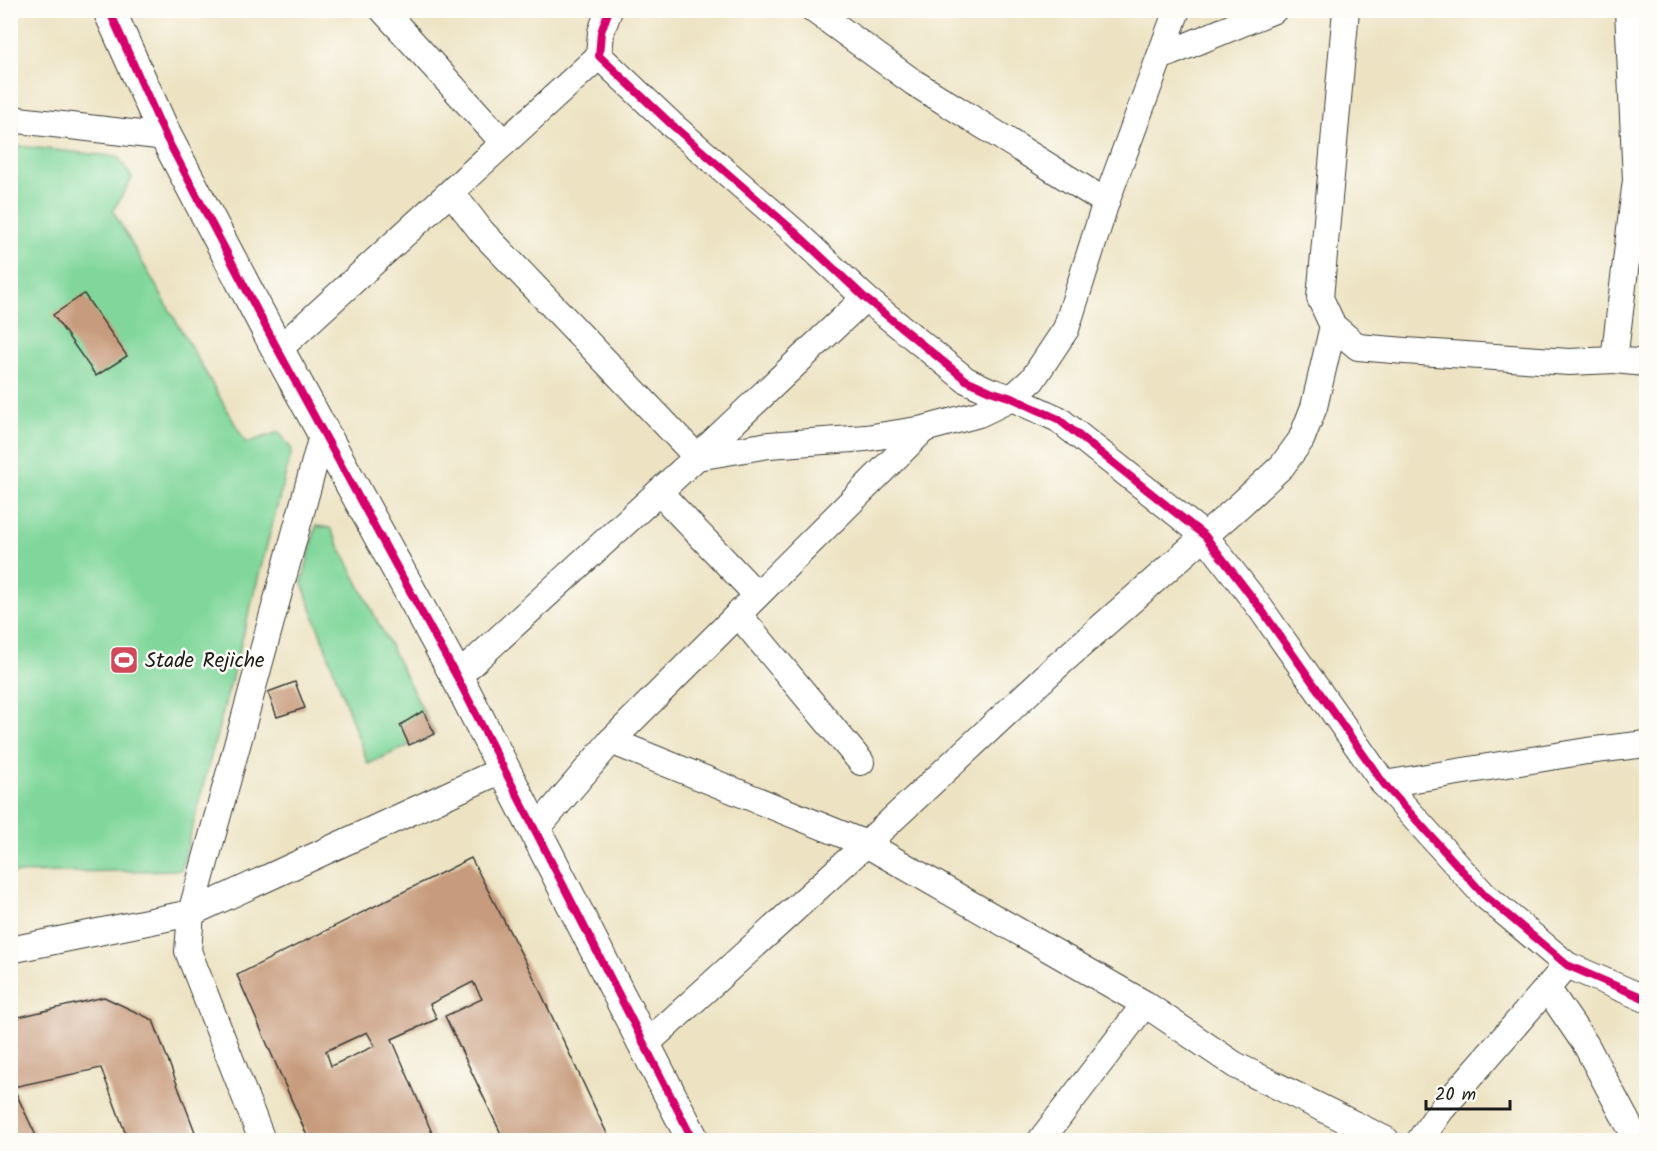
<svg xmlns="http://www.w3.org/2000/svg" width="1657" height="1151" font-family="Kalam,sans-serif">
  <rect width="100%" height="100%" fill="#fdfcf7"/>
  <filter id="ink" filterUnits="userSpaceOnUse"><feTurbulence type="fractalNoise" baseFrequency=".0167" numOctaves="2"/><feDisplacementMap in="SourceGraphic" scale="12" xChannelSelector="R" yChannelSelector="G"/><feConvolveMatrix kernelMatrix="1 2 1 2 8 2 1 2 1" color-interpolation-filters="sRGB"/></filter>
  <filter id="wash" filterUnits="userSpaceOnUse"><feTurbulence type="fractalNoise" baseFrequency=".008" numOctaves="4" result="noise"/><feDisplacementMap in="SourceGraphic" scale="24" xChannelSelector="R" yChannelSelector="G"/><feGaussianBlur stdDeviation="1.35" result="paint"/><feColorMatrix in="noise" values="0 0 0 0 0 0 0 0 0 0 0 0 0 0 0 0 0 1.4 0 .05"/><feComposite in="paint" operator="in"/></filter>
  <g filter="url(#wash)">
    <rect width="100%" height="100%" fill="#ede3c3"/>
    <!-- green -->
    <g fill="#81d79b" stroke="#4e7a5c" stroke-width="1.5">
      <path d="M10,145L118,157L132,178L113,211L246,443L279,432L292,450L181,870L11,873Z"/>
      <path d="M316,526L330,528L435,734L368,764L302,583Z"/>
    </g>
    <g id="blocks">
      <!-- building -->
      <g fill="#c79b7d" fill-rule="evenodd">
        <path d="M84,294L127,356L96,376L53,315Z"/>
        <path d="M295,682L305,708L277,717L268,692Z"/>
        <path d="M423,711L435,734L409,745L400,725Z"/>
        <path d="M471,858L533,976L610,1140H504L445,1016L482,999L473,982L430,1004L437,1019L392,1039L435,1140H309L237,975ZM367,1032L375,1046L331,1066L326,1051Z"/>
        <path d="M104,997L153,1020L198,1140H128L101,1068L13,1087L38,1140H10V1019Z"/>
      </g>
    </g>
  </g>
  <g filter="url(#ink)">
    <use href="#blocks" fill-opacity="0" stroke="#3b3a35" stroke-width="1.5"/>
    <g fill="none" stroke-linecap="round" stroke-linejoin="round">
      <!-- minor casing -->
      <g stroke="#3b3a35" stroke-width="28">
        <g id="minor">
          <path d="M383,10L504,143"/>
          <path d="M609,10L601,32L599,56L672,125L796,233L865,298L966,380L990,391L1012,398L1058,419L1205,536L1261,609L1384,784L1484,895L1567,965L1646,999"/>
          <path d="M814,10L913,82L1106,202"/>
          <path d="M1346,10L1320,298L1333,326L1358,347L1405,351L1569,362L1614,360"/>
          <path d="M1628,10L1636,180L1614,360L1646,363"/>
          <path d="M1160,57L1274,10"/>
          <path d="M10,119L166,137"/>
          <path d="M451,192L482,232L697,457L769,445L866,438L924,429L979,414L1012,398L1032,380L1066,329L1106,202L1177,10"/>
          <path d="M278,350L599,56"/>
          <path d="M659,492L757,595"/>
          <path d="M738,614L861,762"/>
          <path d="M457,677L697,457L865,298"/>
          <path d="M611,741L866,844L1145,1004"/>
          <path d="M1384,784L1587,751L1646,744"/>
          <path d="M535,831L611,741L924,429"/>
          <path d="M10,950L191,913L504,769"/>
          <path d="M1547,988L1586,1045L1633,1133L1639,1140"/>
          <path d="M645,1045L866,844L1057,666L1240,505L1282,466L1301,440L1314,407L1333,326"/>
          <path d="M262,1140L188,951L191,913L323,432"/>
          <path d="M1041,1140L1145,1004L1235,1065L1386,1140"/>
          <path d="M1420,1140L1441,1110L1567,965"/>
        </g>
      </g>
      <!-- tertiary casing -->
      <g stroke="#3b3a35" stroke-width="34">
        <path id="tertiary" d="M109,10L166,137L278,350L457,677L693,1140"/>
      </g>
      <!-- minor -->
      <use href="#minor" stroke="#fff" stroke-width="26"/>
      <!-- tertiary -->
      <use href="#tertiary" stroke="#fff" stroke-width="32"/>
      <!-- cycleway casing -->
      <g stroke="#fdfcf7" stroke-width="11">
        <g id="cycleway">
          <path d="M109,10L166,137L278,350L457,677L693,1140"/>
          <path d="M609,10L601,32L599,56L672,125L796,233L865,298L966,380L990,391L1012,398L1058,419L1205,536L1261,609L1384,784L1484,895L1567,965L1646,999"/>
        </g>
      </g>
      <!-- cycleway -->
      <use href="#cycleway" stroke="#d6006c" stroke-width="8"/>
    </g>
  </g>
  <!-- icons -->
  <defs>
    <g id="stadium-square" transform="scale(1.5)"><rect x="-9" y="-9" width="18" height="18" rx="4" fill="#d1495b" stroke="#fdfcf7"/><path d="M0-5a6.5 5 0 1 0 0 10a6.5 5 0 1 0 0-10ZM-3.5-1.8h7v3.6h-7Z" fill="#fff"/></g>
  </defs>
  <g fill-rule="evenodd">
    <use href="#stadium-square" x="124" y="660"/>
  </g>
  <g text-anchor="middle" stroke-width="5" stroke-linejoin="round" paint-order="stroke">
    <!-- poi labels -->
    <g font-size="21" fill="#1c1c1c" stroke="#fdfcf7" text-anchor="start">
      <text x="145" y="667">Stade Rejiche</text>
    </g>
  </g>
  <!-- margin -->
  <rect width="1657" height="1151" fill="none" stroke="#fdfcf7" stroke-width="36"/>
  <!-- scale -->
  <path d="M1426 1100v9h84v-9" fill="none" stroke="#1c1c1c" stroke-width="3"/>
  <text x="1435" y="1100" font-size="18" fill="#1c1c1c" stroke="#fdfcf7" stroke-width="4.5" paint-order="stroke">20 m</text>
</svg>
